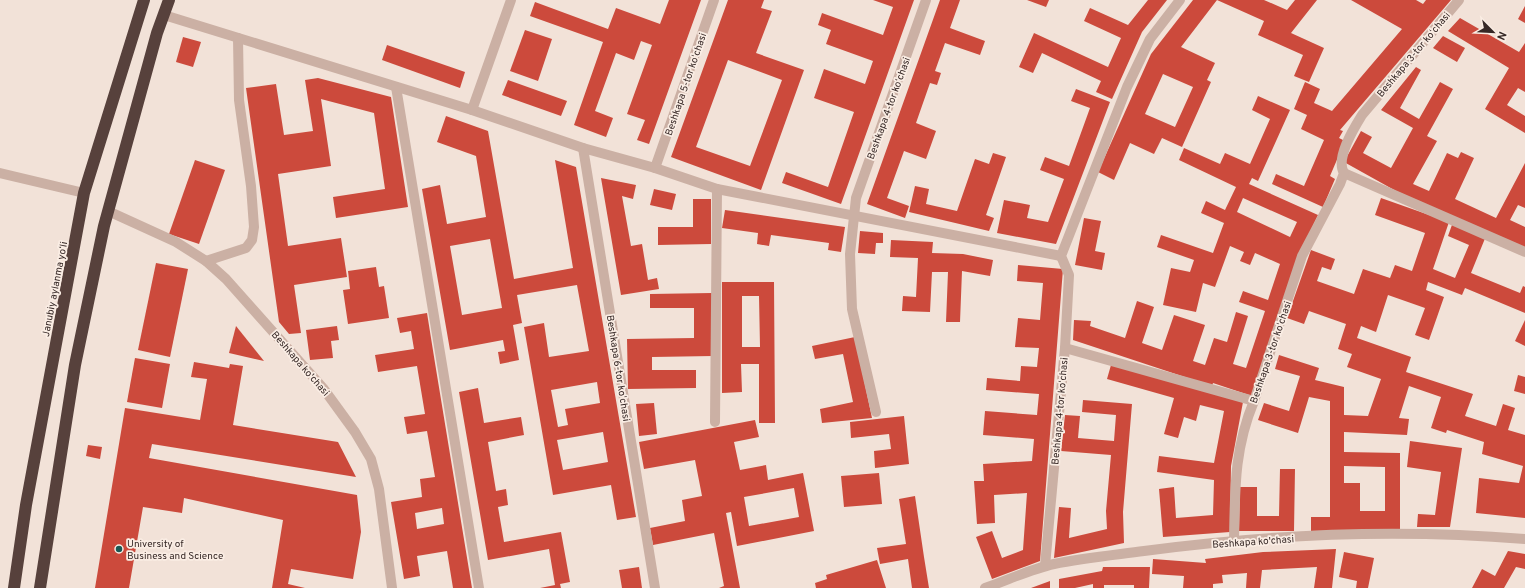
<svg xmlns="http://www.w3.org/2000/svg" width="1525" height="588" font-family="Overpass,sans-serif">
  <rect width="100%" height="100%" fill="#f2e2d8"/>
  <!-- building -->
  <g fill="#cc4a3c" fill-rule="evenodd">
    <path d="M669,0H701L649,144L637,140L645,120L627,114L652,45L641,41L634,60L616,53L595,111L613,118L606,137L574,125L603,42L530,16L535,2L608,29L616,8L660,24Z"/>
    <path d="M728,0H764L761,8L772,11L756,53L804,70L761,190L671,157ZM728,60L782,80L750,166L696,147Z"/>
    <path d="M873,0H914L841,204L782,183L786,172L828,187L854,112L814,98L824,69L865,84L873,61L826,44L831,30L818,25L822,13L883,35L893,7Z"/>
    <path d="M940,0H960L950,28L985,41L980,55L945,43L935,71L941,73L937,85L930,83L916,123L936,131L926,159L904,151L887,198L909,206L905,218L867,204Z"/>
    <path d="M1027,0H1049L1046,7Z"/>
    <path d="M1148,0H1167L1142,32L1112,99L1096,92L1101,81L1042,53L1033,73L1019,67L1034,33L1108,67L1121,38L1084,21L1090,8L1128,25Z"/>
    <path d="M1193,0H1264L1287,10L1295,0H1317L1291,33L1324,48L1309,82L1294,76L1303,55L1258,35L1264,21L1217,0L1181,47L1215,63L1207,80L1211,82L1182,147L1162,138L1154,154L1130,143L1114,180L1098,172L1151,54ZM1163,74L1193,87L1175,127L1145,114Z"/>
    <path d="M1351,0H1416L1423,4L1426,0H1451L1340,130L1343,131L1339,138L1345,141L1330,176L1335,179L1323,207L1272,184L1276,174L1304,186L1324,140L1301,129L1307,115L1294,109L1305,82L1320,89L1314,103L1332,111L1402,29Z"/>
    <path d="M1525,6V23L1518,19Z"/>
    <path d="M1460,18L1519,52L1525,43V92L1518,88L1507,105L1525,116V133L1485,109L1509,68L1448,31Z"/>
    <path d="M525,30L552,39L538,81L510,71Z"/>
    <path d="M1443,36L1465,48L1457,62L1433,48Z"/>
    <path d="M183,37L201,42L193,67L176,62Z"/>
    <path d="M387,45L465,72L460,88L382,60Z"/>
    <path d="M1416,67L1421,70L1400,108L1419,119L1440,82L1453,89L1427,136L1437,141L1413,184L1429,191L1447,153L1458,158L1461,152L1474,158L1455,199L1496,218L1525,163V208L1518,205L1510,220L1525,227V250L1396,191L1344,162L1361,131L1372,137L1363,153L1391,168L1413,128L1381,110Z"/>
    <path d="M318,78L391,97L408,207L336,218L333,197L385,189L374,113L321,99L331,166L278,174L288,246L341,238L347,277L294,285L301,333L289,334L279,322L246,88L276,84L284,135L313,131L305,80Z"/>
    <path d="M508,80L567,101L561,116L502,95Z"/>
    <path d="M1076,89L1110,102L1056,244L997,233L1004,200L1030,205L1027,218L1048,222L1064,179L1040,170L1045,157L1069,166L1090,108L1071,101Z"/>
    <path d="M1258,96L1290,110L1258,181L1252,178L1249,184L1318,215L1298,257L1252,396L1213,383L1212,386L1073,340L1074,320L1091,321L1090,326L1125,338L1137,301L1154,307L1142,343L1162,350L1174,315L1205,325L1193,361L1205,365L1214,338L1227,342L1236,312L1248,316L1233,364L1246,368L1265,311L1239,302L1243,291L1268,300L1280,264L1255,253L1250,265L1240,261L1244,252L1230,246L1215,287L1203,283L1196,312L1163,305L1171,268L1190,272L1194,260L1157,247L1161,235L1213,253L1224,223L1201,213L1206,201L1225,210L1236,187L1179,160L1184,148L1220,164L1225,153L1250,164L1270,119L1252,110ZM1243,198L1297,222L1290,237L1237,212Z"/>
    <path d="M446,116L488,131L514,279L573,268L555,160L576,167L636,517L617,520L611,485L553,495L524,327L544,323L549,357L589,351L577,285L517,295L522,323L513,325L519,360L500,364L498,352L505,351L503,340L450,350L422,189L440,185L447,224L486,217L476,156L437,142ZM490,239L502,308L462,315L450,246ZM597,382L600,403L565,409L568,425L558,427L551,390ZM603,432L608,462L563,470L557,440Z"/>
    <path d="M993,153L1006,157L986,215L994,218L989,231L909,212L915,186L929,189L926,204L957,211L975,159L989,164Z"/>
    <path d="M195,160L225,170L199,244L169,234Z"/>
    <path d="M601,178L636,185L633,199L622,196L631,246L642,244L648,280L657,278L659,289L621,295Z"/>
    <path d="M654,189L676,194L672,210L650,205Z"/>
    <path d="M1381,198L1449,222L1433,269L1455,278L1469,245L1448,236L1453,222L1486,236L1471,273L1520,293L1523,286L1525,287V313L1465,288L1462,295L1428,282L1426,290L1444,297L1429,340L1415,335L1425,308L1388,295L1376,332L1361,326L1357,338L1411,357L1406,372L1473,394L1465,416L1496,426L1503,404L1515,408L1508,430L1525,435V518L1476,513L1479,478L1519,483L1523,466L1482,454L1484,442L1447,430L1446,433L1431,428L1441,397L1409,386L1399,418L1409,419L1407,435L1344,432V452L1400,453V530L1311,531V517H1330V401L1309,397L1298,433L1258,420L1264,403L1289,411L1300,376L1275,369L1279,355L1319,368L1315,380L1344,387V415L1368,416L1381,379L1347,367L1352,354L1338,349L1346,324L1309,311L1304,324L1287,318L1311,250L1335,259L1331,270L1322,267L1317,281L1354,294L1363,269L1390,278L1395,265L1412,271L1425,233L1375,215ZM1344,466L1385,467V511H1360V483H1344Z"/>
    <path d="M693,199H711V244L658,245V227H693Z"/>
    <path d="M725,210L845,227L841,252L828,250L829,243L771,235L769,246L757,244L758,233L722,228Z"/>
    <path d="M1084,218L1101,221L1095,251L1105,253L1102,270L1075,265Z"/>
    <path d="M860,231L883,233V243H876L875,254L858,253Z"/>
    <path d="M891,240L933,242L932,253L963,254L993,260L990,276L962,271L960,322H946L948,272H932L930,312L902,311L903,296L916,297L918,258L890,257Z"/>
    <path d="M156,263L188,269L170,357L138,350Z"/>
    <path d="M1018,265L1063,269L1040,561L992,579L976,537L992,531L1002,558L1023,550L1027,493L994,495L995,523L977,524L974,481H984L983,464L1032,461L1034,439L983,435L985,411L1037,415L1039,394L986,390L987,378L1020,381L1021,366L1037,367L1039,348L1015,347L1018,318L1040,320L1043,283L1017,281Z"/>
    <path d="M376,267L379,287L384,286L389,318L348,324L343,290L350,289L348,271Z"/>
    <path d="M722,282H774L775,423H759V364H741L742,392L722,393ZM742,296H759L760,347H742Z"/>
    <path d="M712,293L713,356L652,357V370H696V388L628,389L627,339L694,338V308H650V294Z"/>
    <path d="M427,313L435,363L472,588H453L447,551L417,556L420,576L404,579L391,502L422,497L420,479L435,477L427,431L407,434L404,417L425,414L417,366L378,372L375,355L414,349L411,331L400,333L397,318ZM442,508L444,524L417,529L415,513Z"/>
    <path d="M1525,320V346L1515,341Z"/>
    <path d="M236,326L264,361L229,353Z"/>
    <path d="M337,326L339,340L331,341L333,358L310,360L306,330Z"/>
    <path d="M855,337L872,418L822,423L820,409L853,402L843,354L815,359L812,346Z"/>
    <path d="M135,358L170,364L162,408L127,402Z"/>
    <path d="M194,362L229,368L230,364L243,366L233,425L338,442L356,477L152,444L149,458L357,495L361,532L353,579L291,569L288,584L305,588H272L283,520L184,498L182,513L143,507L129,588H95L125,408L200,420L207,379L191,377Z"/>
    <path d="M1111,365L1243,402L1231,466L1230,532L1163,537L1159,489L1174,487L1176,518L1213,515L1214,480L1157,472L1159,456L1214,463L1224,411L1200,405L1196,421L1184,417L1178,438L1164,434L1174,398L1107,379Z"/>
    <path d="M1518,375L1525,377V394L1514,391Z"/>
    <path d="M478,388L484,423L521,417L524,435L488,442L496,491L506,489L508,505L498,507L504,542L561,532L570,582L560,584L561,588H540L555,585L549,549L488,560L459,392Z"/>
    <path d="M1083,400L1132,404L1123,512L1124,543L1054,558L1059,507L1071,508L1069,538L1107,529L1106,511L1111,455L1061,451L1065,415L1080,416L1078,438L1114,441L1116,415L1082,412Z"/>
    <path d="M654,403L657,434L639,436L636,404Z"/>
    <path d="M904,416L909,464L875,468L874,451L891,449L889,434L851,438L850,422Z"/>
    <path d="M755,420L759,437L734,442L740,470L766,465L768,480L803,473L814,531L737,546L731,512L726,513L740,588H719L724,586L714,533L653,545L650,528L685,521L682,500L702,496L695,460L644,469L639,442ZM794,488L799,517L749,526L744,497Z"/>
    <path d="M1410,441L1462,448L1450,527H1417L1418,514L1435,515L1441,472L1407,467Z"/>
    <path d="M88,445L102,447L100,459L86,456Z"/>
    <path d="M1280,469H1295L1294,531H1239L1240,487H1257V516H1279Z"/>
    <path d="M879,473L882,504L844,507L841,476Z"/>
    <path d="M915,496L924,557L929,588H912L908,559L880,564L877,548L906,544L899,499Z"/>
    <path d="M1336,549L1332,588H1314L1317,567L1262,570L1260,588H1246L1247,573L1222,575L1223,583L1213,584V588H1183L1184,576L1152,574L1153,559L1206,563L1205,559L1263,552Z"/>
    <path d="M1508,551L1525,554V569L1516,567L1504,588H1472L1482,569L1495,576Z"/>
    <path d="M1344,552L1374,558L1368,588H1356L1357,581L1339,577Z"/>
    <path d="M877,560L886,588H816L815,583L827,579L826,575Z"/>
    <path d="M639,567L642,588H622L619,570Z"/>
    <path d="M1103,567H1150L1149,588H1134V585H1104V588H1093V584L1075,588H1059V579L1102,571Z"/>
    <path d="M1050,581V588H1031Z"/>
  </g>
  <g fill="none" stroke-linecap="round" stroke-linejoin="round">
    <!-- minor -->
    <g stroke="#cbb0a4" stroke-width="10">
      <path d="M164,15L472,110L583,148L655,168L717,189L1061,256"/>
      <path d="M396,87L479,588"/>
      <path d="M472,110L511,0"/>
      <path d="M583,148L655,588"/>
      <path d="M655,168L714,0"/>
      <path d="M0,173L84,193"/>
      <path d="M1344,173L1525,252"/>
      <path d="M108,211L176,242L206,261L226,279L323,388L355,432L371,459L379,489L392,588"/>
      <path d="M206,261L246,248L252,240L254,227L251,186L239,100L238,38"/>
      <path d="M1065,348L1254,401"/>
      <path d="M876,412L852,309L850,254L856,198L926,0"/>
      <path d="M715,422L717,189"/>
      <path d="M1234,541C1235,490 1234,449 1254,401L1302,256L1340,184L1344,173C1335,158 1354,128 1362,115L1459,0"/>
      <path d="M1045,566L1065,348L1069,275L1061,256L1127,87L1150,39L1180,0"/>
      <path d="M985,588C1008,580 1031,569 1054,564C1083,558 1114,555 1144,551C1269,534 1399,529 1525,539"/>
    </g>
    <!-- highway -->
    <g stroke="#57413c" stroke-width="12">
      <path d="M14,588L26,505L84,193L144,0"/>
      <path d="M40,588L75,365L104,226L157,33L169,0"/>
    </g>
  </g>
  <!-- markers -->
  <circle fill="#195954" stroke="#faede4" stroke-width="1.5" cx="119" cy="549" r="4"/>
  <g text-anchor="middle" stroke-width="3.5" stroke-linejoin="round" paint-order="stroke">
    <!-- street labels -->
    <g font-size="10" fill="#362826" stroke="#faede4">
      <text transform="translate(1413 54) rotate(-50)" y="4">Beshkapa 3-tor koʻchasi</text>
      <text transform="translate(685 84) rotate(-71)" y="4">Beshkapa 5-tor koʻchasi</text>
      <text transform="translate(888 108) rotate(-70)" y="4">Beshkapa 4-tor koʻchasi</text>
      <text transform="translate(54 289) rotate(-79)" y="4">Janubiy aylanma yoʻli</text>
      <text transform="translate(1270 352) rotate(-71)" y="4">Beshkapa 3-tor koʻchasi</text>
      <text transform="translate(301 363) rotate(49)" y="4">Beshkapa ko'chasi</text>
      <text transform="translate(619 368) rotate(81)" y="4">Beshkapa 6-tor koʻchasi</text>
      <text transform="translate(1059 411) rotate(-85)" y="4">Beshkapa 4-tor koʻchasi</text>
      <text transform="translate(1253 541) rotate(-4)" y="4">Beshkapa ko'chasi</text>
    </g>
    <!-- poi labels -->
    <g font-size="10" fill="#362826" stroke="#faede4" text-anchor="start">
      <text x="127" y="547">University of<tspan x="127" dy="12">Business and Science</tspan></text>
    </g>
  </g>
  <!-- north arrow -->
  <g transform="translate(1493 32) rotate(114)" stroke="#faede4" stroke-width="3" paint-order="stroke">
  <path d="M0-3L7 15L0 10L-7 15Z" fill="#362826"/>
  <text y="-6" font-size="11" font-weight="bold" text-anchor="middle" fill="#362826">N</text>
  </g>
</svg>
